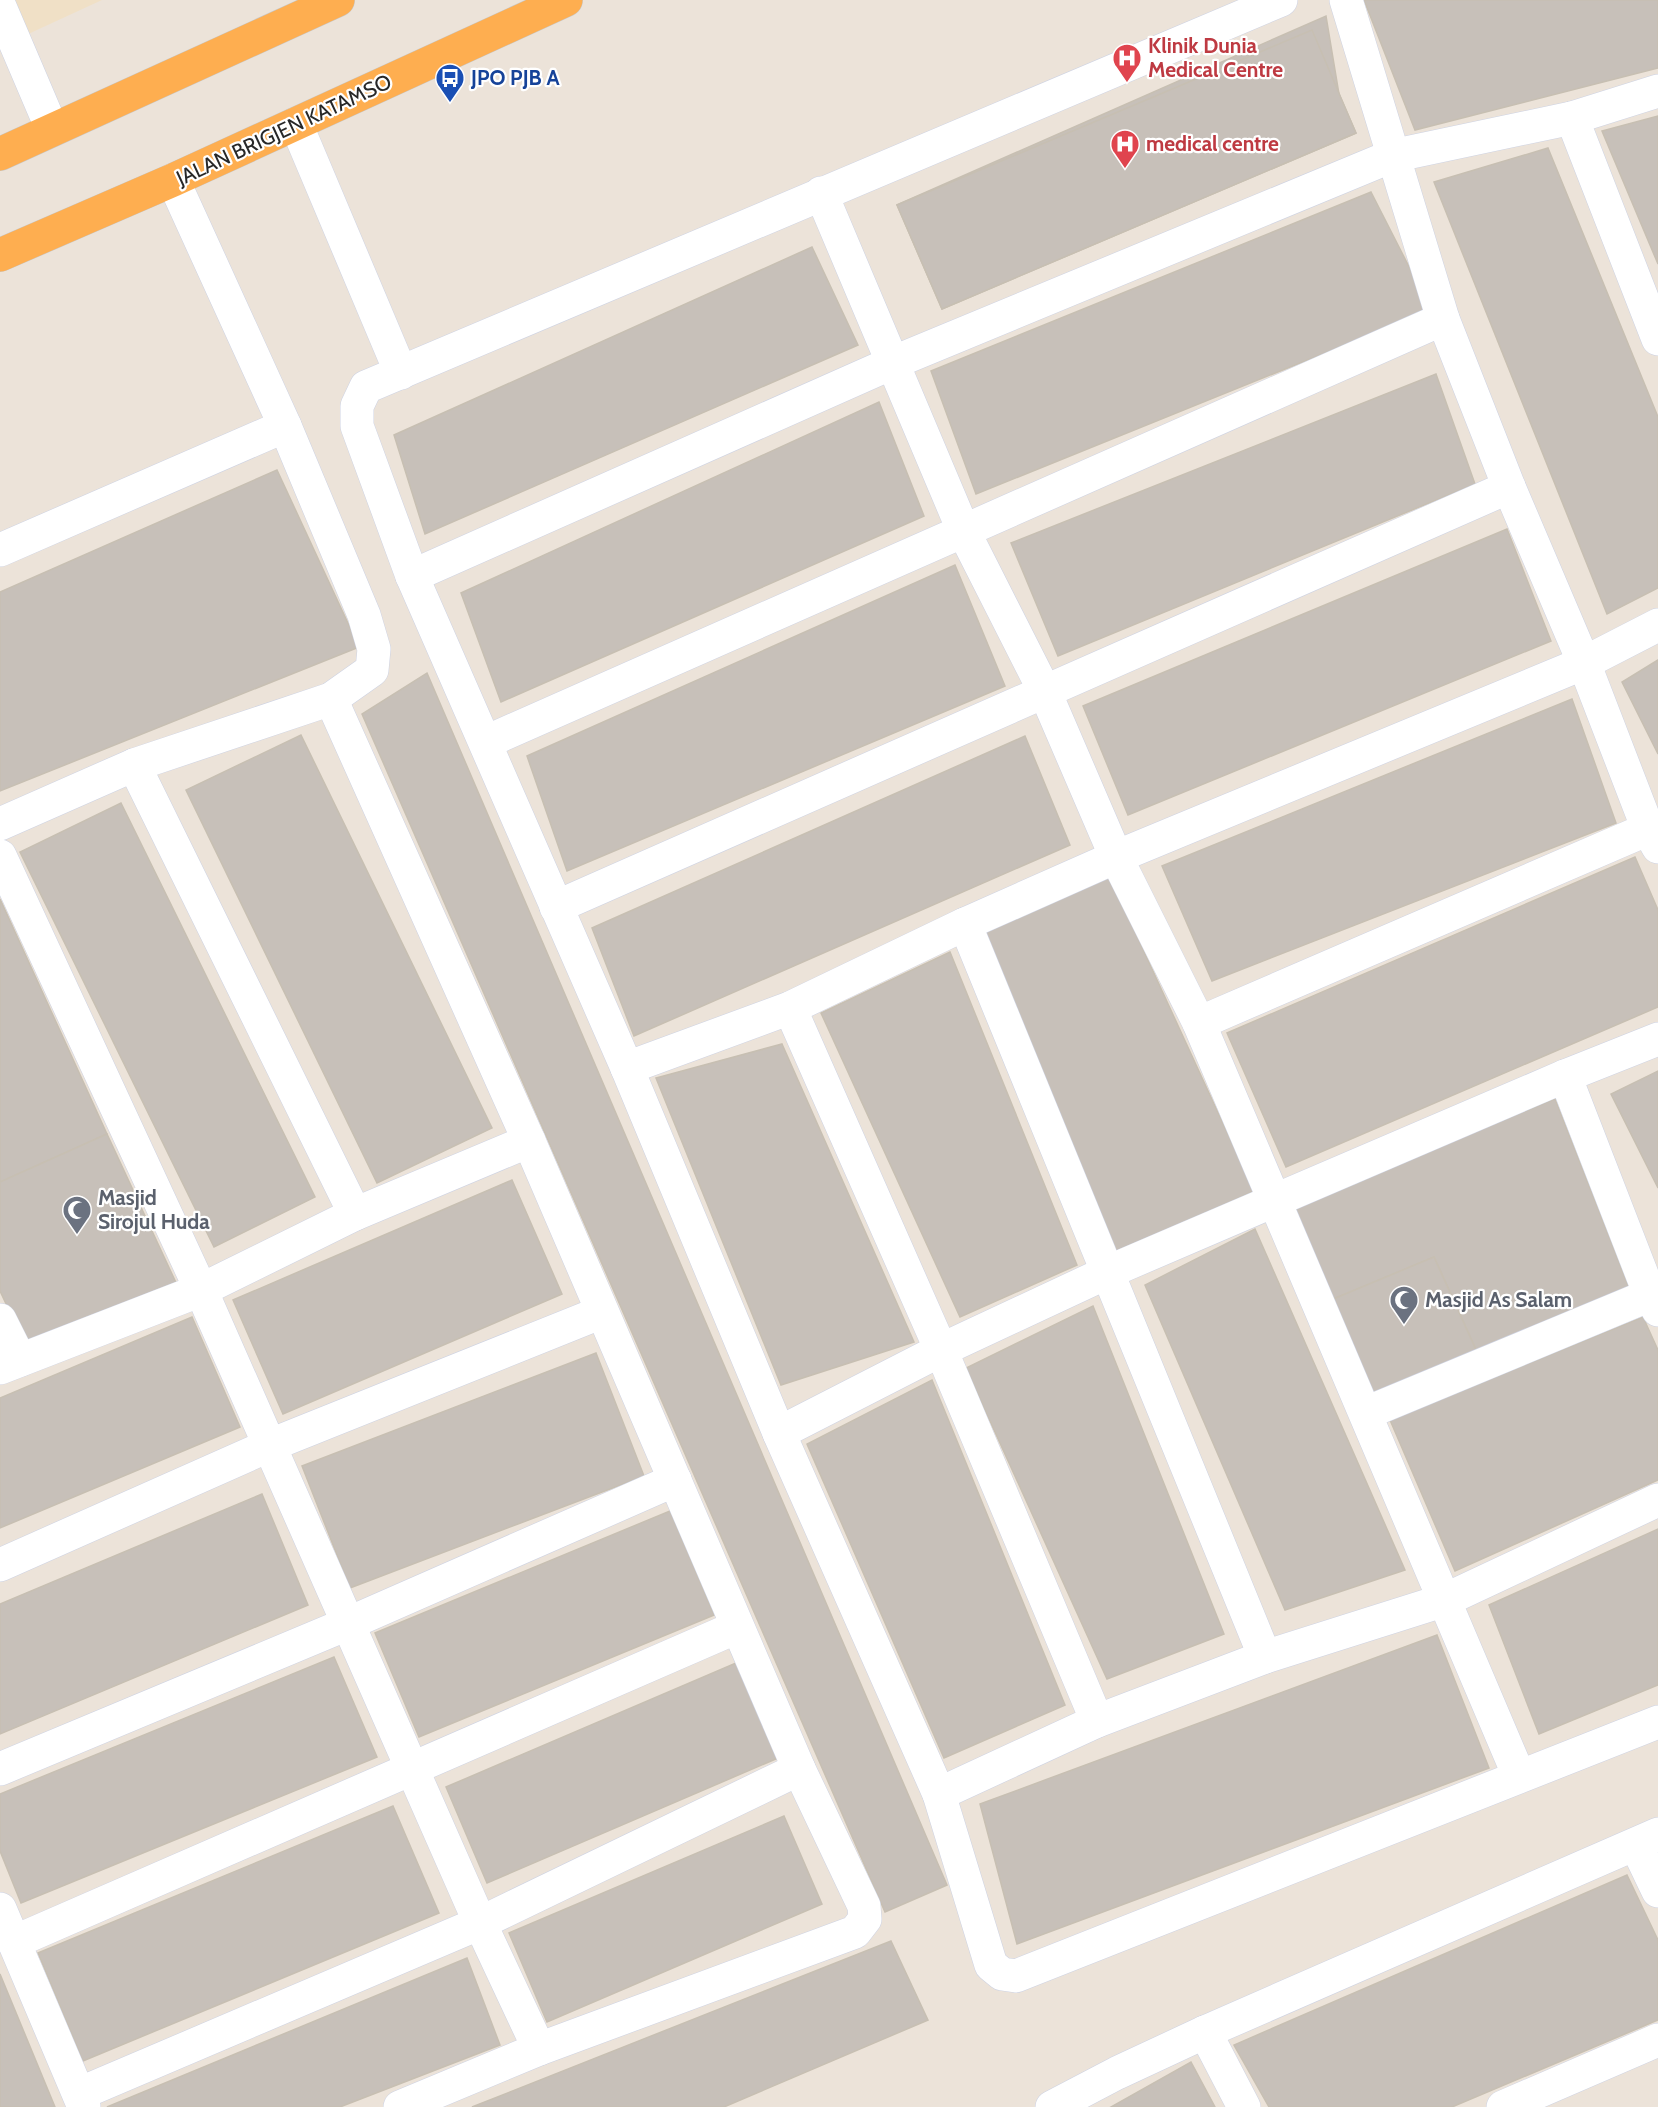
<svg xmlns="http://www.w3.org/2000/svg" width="1658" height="2107" font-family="Cabin,sans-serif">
  <rect width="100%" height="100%" fill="#ece3d9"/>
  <!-- education -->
  <path fill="#f0e0c6" d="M0,0H102L0,47Z"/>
  <!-- building -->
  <g fill="#c7c0b9" stroke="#c7bfb2" stroke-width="1.5">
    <path d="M1364,0H1658V68L1415,130Z"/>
    <path d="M1326,16L1339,94L1356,133L942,309L897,205Z"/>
    <path d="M1312,30L1356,133L942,309L897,205Z"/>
    <path d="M1658,116V264L1602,131Z"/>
    <path d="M1548,148L1658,417V588L1607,614L1434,182Z"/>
    <path d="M1371,192L1431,310L976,494L931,371Z"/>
    <path d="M812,247L858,345L425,534L394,435Z"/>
    <path d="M1436,374L1475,484L1058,656L1011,543Z"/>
    <path d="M879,402L924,516L501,702L461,593Z"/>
    <path d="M277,470L359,647L0,791V592Z"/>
    <path d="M1507,529L1551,641L1128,815L1083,706Z"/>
    <path d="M955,565L1005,686L567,871L527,756Z"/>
    <path d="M1658,660V754L1622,682Z"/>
    <path d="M427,673L947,1885L885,1912L362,714Z"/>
    <path d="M1572,699L1616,823L1212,981L1162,866Z"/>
    <path d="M301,735L492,1128L377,1183L186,790Z"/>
    <path d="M1025,736L1070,845L634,1036L592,928Z"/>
    <path d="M121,803L315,1197L214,1247L20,852Z"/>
    <path d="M1635,857L1658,910V1007L1286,1167L1227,1033Z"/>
    <path d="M1106,869L1254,1191L1113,1254L979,930Z"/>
    <path d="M0,899L107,1134L0,1182Z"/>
    <path d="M950,952L1077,1265L960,1317L821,1013Z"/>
    <path d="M782,1044L914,1342L781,1385L656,1078Z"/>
    <path d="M1658,1071V1188L1611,1094Z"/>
    <path d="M1555,1099L1629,1288L1477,1352L1434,1257L1331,1300L1293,1206Z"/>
    <path d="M107,1134L178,1287L26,1346L0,1291V1182Z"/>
    <path d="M512,1180L562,1294L283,1414L233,1300Z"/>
    <path d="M1255,1229L1405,1570L1285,1610L1145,1285Z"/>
    <path d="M1434,1257L1477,1352L1373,1397L1331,1300Z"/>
    <path d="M1093,1306L1224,1634L1107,1679L966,1368Z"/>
    <path d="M192,1317L240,1427L0,1528V1398Z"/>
    <path d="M1643,1317L1658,1350V1480L1455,1571L1390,1420Z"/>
    <path d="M596,1353L644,1476L350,1588L302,1466Z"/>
    <path d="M932,1380L1065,1705L944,1758L807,1444Z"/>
    <path d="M262,1494L308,1605L0,1734V1604Z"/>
    <path d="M670,1511L714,1615L419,1737L375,1633Z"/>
    <path d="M1658,1529V1685L1539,1734L1489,1605Z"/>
    <path d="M1437,1635L1489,1768L1017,1944L980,1804Z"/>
    <path d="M334,1657L377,1757L21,1903L0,1851V1794Z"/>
    <path d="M736,1663L778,1758L487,1883L446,1787Z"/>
    <path d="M393,1806L439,1913L83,2061L38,1953Z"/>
    <path d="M784,1816L822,1904L547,2022L509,1933Z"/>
    <path d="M1627,1875L1658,1940V2020L1452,2107H1269L1234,2045Z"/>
    <path d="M891,1941L928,2020L724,2107H472Z"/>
    <path d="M467,1958L500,2045L340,2107H107Z"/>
    <path d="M0,1974L55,2107H0Z"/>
    <path d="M1191,2062L1215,2107H1111Z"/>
  </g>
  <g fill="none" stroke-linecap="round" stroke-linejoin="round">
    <!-- minor casing -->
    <g stroke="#ced3e3" stroke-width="34">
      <g id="minor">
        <path d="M1281,0L366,387L357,406V426L412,576L627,1068L779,1433L939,1794L991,1965L1002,1974L1016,1976L1658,1722"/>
        <path d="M1346,0L1443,319L1509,487L1584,663L1648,829L1658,847"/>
        <path d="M0,7L52,129"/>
        <path d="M1572,118L1658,339"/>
        <path d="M296,124L401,373"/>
        <path d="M821,193L964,532L1045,692L1116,857L1199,1023L1519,1776"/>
        <path d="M0,550L285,426"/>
        <path d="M412,576L892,363L1392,156L1572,118L1658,91"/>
        <path d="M331,699L529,1141L799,1769L864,1906L865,1919L855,1932L539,2049L400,2107"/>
        <path d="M486,742L1443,319"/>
        <path d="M134,765L355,1214"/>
        <path d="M0,824L134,765L331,699L372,670L374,649L364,615L285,426L173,180"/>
        <path d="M0,856L201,1290L480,1923L539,2049"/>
        <path d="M556,907L1509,487"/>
        <path d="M965,924L1265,1657"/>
        <path d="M790,1008L941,1350L1097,1721"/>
        <path d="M1199,1023L1648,829"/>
        <path d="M627,1068L790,1008L965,924L1116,857L1584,663L1658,625"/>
        <path d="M1565,1076L1650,1295L1658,1310"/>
        <path d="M0,1320L20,1360"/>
        <path d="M0,1368L201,1290L355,1214L529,1141"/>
        <path d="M1366,1413L1650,1295"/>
        <path d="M779,1433L941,1350L1108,1272L1565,1076L1658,1039"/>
        <path d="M0,1565L268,1446L602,1312"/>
        <path d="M0,1769L347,1624L675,1480"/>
        <path d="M939,1794L1097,1721L1265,1657L1445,1600L1658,1500"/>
        <path d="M1636,1845L1658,1891"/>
        <path d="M0,1909L84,2107"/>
        <path d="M14,1942L737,1627"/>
        <path d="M1205,2032L1244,2107"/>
        <path d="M79,2094L480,1923L799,1769"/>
        <path d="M1052,2107L1117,2073L1205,2032L1658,1834"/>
        <path d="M1503,2107L1658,2040"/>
      </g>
    </g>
    <!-- trunk casing -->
    <g stroke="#c7c7c7" stroke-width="34">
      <g id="trunk">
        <path d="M0,154L338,0"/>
        <path d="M0,255L173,180L566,0"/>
      </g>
    </g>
    <!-- minor -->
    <use href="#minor" stroke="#fff" stroke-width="33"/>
    <!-- trunk -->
    <use href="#trunk" stroke="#feae50" stroke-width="33"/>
  </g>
  <!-- icons -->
  <defs>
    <g id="hospital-pin" transform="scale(1.5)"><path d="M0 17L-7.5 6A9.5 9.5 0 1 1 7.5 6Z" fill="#e0444e" stroke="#fff"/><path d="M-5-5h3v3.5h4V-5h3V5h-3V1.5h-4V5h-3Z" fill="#fff"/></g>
    <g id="bus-pin" transform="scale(1.5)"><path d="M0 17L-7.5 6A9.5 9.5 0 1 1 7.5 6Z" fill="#1a4fb4" stroke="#fff"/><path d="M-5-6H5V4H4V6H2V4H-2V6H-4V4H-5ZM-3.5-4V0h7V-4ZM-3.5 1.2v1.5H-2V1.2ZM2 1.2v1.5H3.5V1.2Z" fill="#fff"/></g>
    <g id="mosque-pin" transform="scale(1.5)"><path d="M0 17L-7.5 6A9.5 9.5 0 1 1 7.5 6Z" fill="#6b7280" stroke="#fff"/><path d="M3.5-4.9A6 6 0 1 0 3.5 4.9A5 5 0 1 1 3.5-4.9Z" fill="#fff"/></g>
  </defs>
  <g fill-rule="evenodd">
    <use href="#hospital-pin" x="1127" y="58"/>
    <use href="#bus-pin" x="450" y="78"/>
    <use href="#hospital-pin" x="1125" y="144"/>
    <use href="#mosque-pin" x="77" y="1210"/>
    <use href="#mosque-pin" x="1404" y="1300"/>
  </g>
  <g text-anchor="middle" stroke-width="4.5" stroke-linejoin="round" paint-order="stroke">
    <!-- health labels -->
    <g font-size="21" font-weight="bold" fill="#be3a42" stroke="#fff" text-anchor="start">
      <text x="1148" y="53">Klinik Dunia<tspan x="1148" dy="24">Medical Centre</tspan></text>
      <text x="1146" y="151">medical centre</text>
    </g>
    <!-- transit labels -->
    <g font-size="21" font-weight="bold" fill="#164399" stroke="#fff" text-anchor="start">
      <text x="471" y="85">JPO PJB A</text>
    </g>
    <!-- street labels -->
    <g font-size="21" fill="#282828" stroke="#fff">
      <text transform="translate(284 130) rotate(-25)" y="7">JALAN BRIGJEN KATAMSO</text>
    </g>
    <!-- worship labels -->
    <g font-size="21" font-weight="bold" fill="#5b616d" stroke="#fff" text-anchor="start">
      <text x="98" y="1205">Masjid<tspan x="98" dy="24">Sirojul Huda</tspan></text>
      <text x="1425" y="1307">Masjid As Salam</text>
    </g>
  </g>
</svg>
